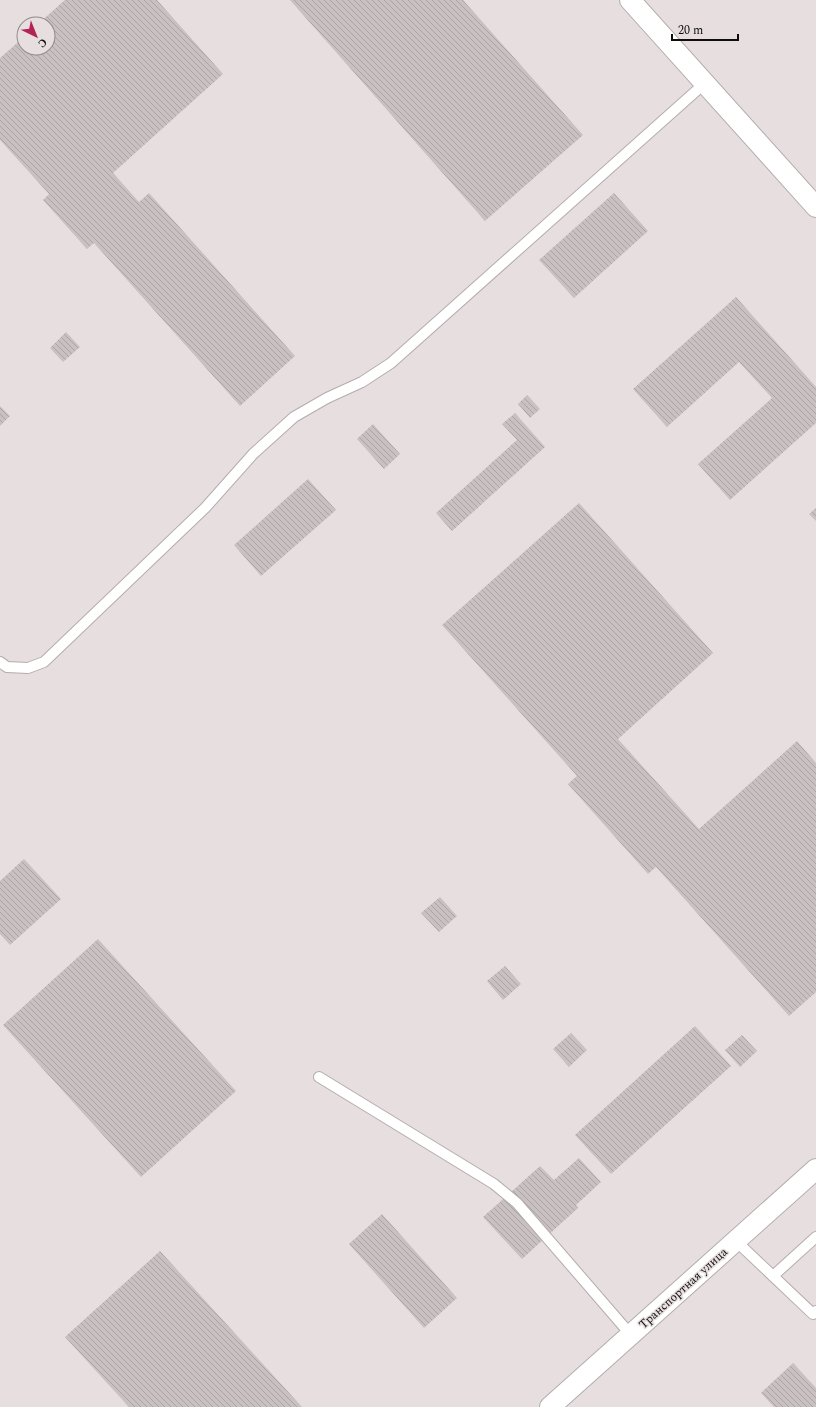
<svg xmlns="http://www.w3.org/2000/svg" width="816" height="1407" font-family="Spectral,serif">
  <defs>
    <pattern id="building-back-hatch" width="6" height="6" patternUnits="userSpaceOnUse"><rect width="6" height="6" fill="#c8c0c1"/><path d="M-1 5l2 2M0 0l6 6M5-1l2 2" fill="none" stroke="#aba4a5"/></pattern>
  </defs>
  <rect width="100%" height="100%" fill="#e6dedf"/>
  <!-- building -->
  <g fill="url(#building-back-hatch)">
    <path d="M65,0H157L223,74L113,173L139,202L149,193L295,356L240,406L94,243L87,249L43,200L49,194L0,140V58L24,37V48H48V24H38Z"/>
    <path d="M290,0H463L583,135L485,221Z"/>
    <path d="M614,193L648,231L574,298L539,260Z"/>
    <path d="M736,297L816,387V423L730,500L698,464L772,398L739,362L667,427L633,389Z"/>
    <path d="M66,332L80,347L63,362L50,348Z"/>
    <path d="M527,395L540,409L530,418L518,404Z"/>
    <path d="M0,406L10,416L0,426Z"/>
    <path d="M515,413L545,447L452,531L436,513L517,440L502,424Z"/>
    <path d="M373,424L400,454L384,469L357,439Z"/>
    <path d="M308,479L336,510L261,576L234,545Z"/>
    <path d="M579,503L713,653L618,739L699,829L797,741L816,763V992L789,1016L656,867L648,874L568,784L577,776L442,625Z"/>
    <path d="M816,508V521L809,514Z"/>
    <path d="M24,859L61,899L10,945L0,934V881Z"/>
    <path d="M440,897L457,916L439,932L421,913Z"/>
    <path d="M98,939L236,1091L141,1177L3,1025Z"/>
    <path d="M505,966L521,984L503,1000L487,981Z"/>
    <path d="M695,1026L731,1066L611,1174L575,1135Z"/>
    <path d="M571,1033L587,1050L569,1067L553,1049Z"/>
    <path d="M742,1035L757,1051L740,1067L725,1050Z"/>
    <path d="M579,1158L601,1182L576,1205L578,1208L522,1259L483,1217L540,1166L554,1180Z"/>
    <path d="M382,1214L457,1298L424,1328L349,1244Z"/>
    <path d="M160,1251L302,1407H129L65,1337Z"/>
    <path d="M793,1363L816,1388V1407H774L761,1393Z"/>
  </g>
  <g fill="none" stroke-linecap="round" stroke-linejoin="round">
    <!-- lane casing -->
    <g stroke="#b4acad" stroke-width="12">
      <g id="lane">
        <path d="M0,662L7,667L28,668L44,662L205,508L253,454L294,417L327,398L362,382L391,363L705,83"/>
        <path d="M319,1077L494,1184L517,1203L631,1335"/>
        <path d="M736,1241L813,1314L816,1311"/>
        <path d="M773,1276L816,1237"/>
      </g>
    </g>
    <!-- street casing -->
    <g stroke="#b4acad" stroke-width="22">
      <g id="street">
        <path d="M630,0L816,207"/>
        <path d="M550,1407L816,1169"/>
      </g>
    </g>
    <!-- lane -->
    <use href="#lane" stroke="#fff" stroke-width="10"/>
    <!-- street -->
    <use href="#street" stroke="#fff" stroke-width="20"/>
  </g>
  <g text-anchor="middle" stroke-width="3" stroke-linejoin="round" paint-order="stroke">
    <!-- street labels -->
    <g font-size="12" fill="#0f0c0d" stroke="#e6dedf">
      <text transform="translate(683 1288) rotate(-42)" y="4">Транспортная улица</text>
    </g>
  </g>
  <!-- north arrow -->
  <g transform="translate(36 36) rotate(137)"><circle r="19" fill="#e6dedf" stroke="#908a8b"/>
  <path d="M0-3L7 15L0 10L-7 15Z" fill="#b22356"/>
  <text y="-6" font-size="11" font-weight="bold" text-anchor="middle" fill="#0f0c0d">С</text>
  </g>
  <!-- scale -->
  <path d="M672 34v6h66v-6" fill="none" stroke="#0f0c0d" stroke-width="2"/>
  <text x="678" y="34" font-size="12" fill="#0f0c0d" stroke="#e6dedf" stroke-width="3" paint-order="stroke">20 m</text>
</svg>
